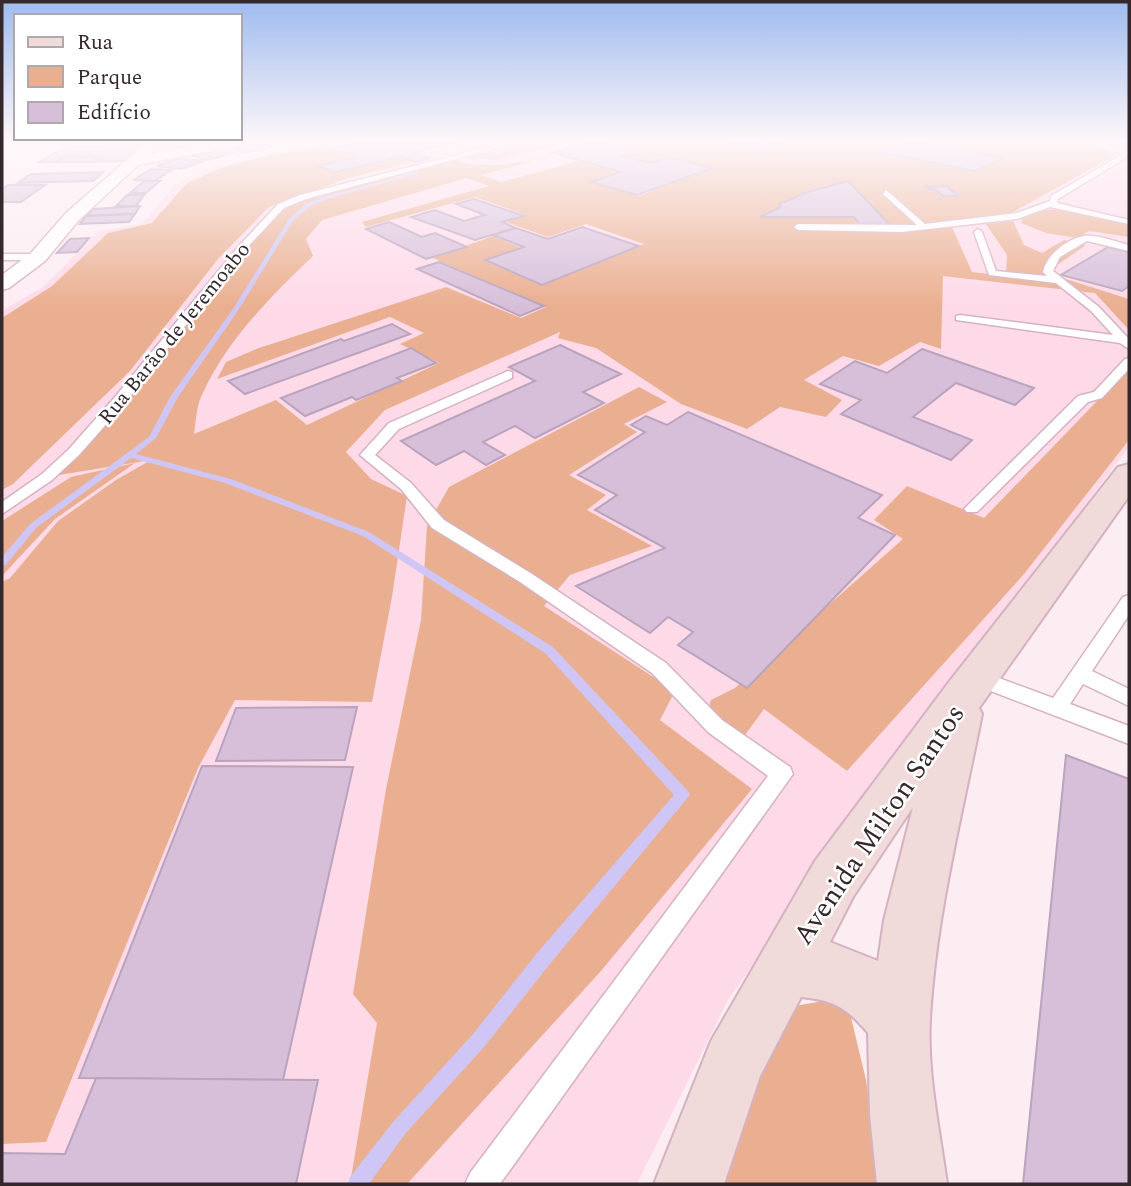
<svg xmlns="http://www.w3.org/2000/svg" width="1131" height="1186" font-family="Spectral,serif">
  <rect width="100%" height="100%" fill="#fcedf3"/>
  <!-- built -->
  <path fill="#fedae9" d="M330,141H1129V447L969,660L728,1000L637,1184H2V311L43,287L99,231L142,224L176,184L207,170Z"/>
  <!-- green -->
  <g fill="#eaaf90" fill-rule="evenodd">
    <path d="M334,141H341L325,145L357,156L317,166L335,173L400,158L414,162L348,178L269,207L218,259L130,371L13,484L2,490V318L52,286L108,233L152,223L186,184L218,169L260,157L323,146Z"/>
    <path d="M531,141H565L566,143L497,160L462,158Z"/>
    <path d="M625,141H736L761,150L791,141H904L881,152L976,171L1003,158L937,145L943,141L993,144L1001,141H1088L1123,151L997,221L923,229L952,227L972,272L1006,276L1007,255L986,224L1013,221L1024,245L1042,253L1064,240L1086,245L1050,270V274L1129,299V330L1095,293L943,276L941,349L920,342L879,366L843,356L804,380L842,400L826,417L780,407L747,429L681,404L596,348L558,338L560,332L385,410L346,452L371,479L407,496L392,597L372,702L235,700L198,768L46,1142L2,1144V582L10,578L58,521L116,480L151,460L47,477L281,206L366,181L454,160L470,164L496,165L540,159L481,175L502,182L578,161L621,172L592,182L639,196L711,168L668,157L651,163L622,156L640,150L616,144ZM467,178L489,186L362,222L366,227L475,197L526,215L506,222L548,237L586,224L644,244L541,285L485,261L520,247L493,236L433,258L546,307L521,318L446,287L259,348L226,362L217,379L390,317L424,333L400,344L439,363L307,425L276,400L194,434C196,422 196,408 201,397C226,341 269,298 313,256L306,239L322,220ZM848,181L891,225L854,217H762L781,207L780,204L827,185L830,187Z"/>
    <path d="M1066,209L1129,223V237L1089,231L1077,238L1046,233L1021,223L1023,218L1043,210Z"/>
    <path d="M1129,368V440L1024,574L847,771L764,709L745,735L732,745L705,723L711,700L735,688L903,539L874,520L907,486L984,518Z"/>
    <path d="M639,387L667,402L624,424L637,432L569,475L606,495L587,510L652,546L570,575L544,606L675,691L660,720L752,789L601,971L407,1184H350L377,1023L353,994L386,789L421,620L427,526L449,487Z"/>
    <path d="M135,463L55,519L2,576V521L71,477Z"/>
    <path d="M829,1000L848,1005L866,1080L882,1184H722L777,1009Z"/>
  </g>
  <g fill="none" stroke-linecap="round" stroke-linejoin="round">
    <!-- stream -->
    <g fill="#cfc6f6" fill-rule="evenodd">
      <path d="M538,141H545L475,160L473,159Z"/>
      <path d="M713,141C729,141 744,149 759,149C770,150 781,141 793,141L761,152Z"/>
      <path d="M416,172L420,173L327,199L310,206L293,221L239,309L178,397L156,438L136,454L231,479L369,532L553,647L688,791L690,795L549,965L485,1046L405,1134L369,1184H348L350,1177L393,1122L473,1034L537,953L674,795L545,653L363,536L225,483L131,458L36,528L6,565L2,566V557L30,524L149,437L170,397L233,309L289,219L306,204L323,197Z"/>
    </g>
  </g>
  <!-- building -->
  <g fill="#d7bfda" stroke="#baa3bd" stroke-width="2">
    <path d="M107,141H134L138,146H111Z"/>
    <path d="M182,141L194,142L211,141L180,147L170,144Z"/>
    <path d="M364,141H417L392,147L397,148L429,141L458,142L412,153L431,158L415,162L401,157L336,172L317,166L361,156L331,148Z"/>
    <path d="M594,141L641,150L622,156L651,163L668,157L712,168L637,195L591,182L621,172L553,153Z"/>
    <path d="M736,141H786L761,150L730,143Z"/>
    <path d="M914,141L934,145L1004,158L975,171L880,152Z"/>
    <path d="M264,144L274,147L244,153L233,149L239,148L235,146Z"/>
    <path d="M111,146H138L132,157L125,161L98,162L104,157H83L91,151H104Z"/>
    <path d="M111,146L104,151H91L83,157H64L55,162H39L66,147Z"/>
    <path d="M222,149L234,153L207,160L193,156Z"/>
    <path d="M64,157H104L98,162H55Z"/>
    <path d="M180,158L204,161L181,169L157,166Z"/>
    <path d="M151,169L171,170L155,181L134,180Z"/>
    <path d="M103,172L93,181L18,183L31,174Z"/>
    <path d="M144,181H160L146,193H130Z"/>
    <path d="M848,181L891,226H861L854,217H760L781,207L779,204L811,191Z"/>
    <path d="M8,185H45L21,202H2V189Z"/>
    <path d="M947,186L958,196H943L936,190L923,187Z"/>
    <path d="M127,195H144L136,206H116Z"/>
    <path d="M474,199L524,216L502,222L516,228L475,240L411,217L435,210L464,221L485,215L456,204Z"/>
    <path d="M140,206L135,214L86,216L93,209Z"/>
    <path d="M135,214L129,222L80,224L86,216Z"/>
    <path d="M389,222L422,237L435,233L467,247L426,259L366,229Z"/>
    <path d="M582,227L639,246L542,285L485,260L524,247L493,235L516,228L548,239Z"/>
    <path d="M89,238L77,252L57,253L70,239Z"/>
    <path d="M1108,247L1129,252V286L1122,291L1061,275Z"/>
    <path d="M439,262L544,306L520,316L417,269Z"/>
    <path d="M392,324L410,334L245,394L228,381L341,339L344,341Z"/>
    <path d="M560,345L621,374L583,392L604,403L535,438L515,426L483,442L505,455L486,465L464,451L436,465L401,441L535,381L509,367Z"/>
    <path d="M411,348L436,363L397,378L402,381L356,400L352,397L305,416L281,398Z"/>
    <path d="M922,349L1034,388L1015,405L956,383L913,417L972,440L951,460L841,414L861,400L820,384L855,361L887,373Z"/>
    <path d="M688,412L882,495L858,518L895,535L747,688L678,645L693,632L668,617L650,633L576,586L665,548L595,510L617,495L578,475L645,432L631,425L646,416L667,425Z"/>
    <path d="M357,707L345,760L216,761L236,708Z"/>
    <path d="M1066,755L1129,779V1184H1023Z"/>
    <path d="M202,766L353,767L283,1080L79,1078Z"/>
    <path d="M96,1078L318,1080L296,1184H2V1153L65,1154Z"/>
  </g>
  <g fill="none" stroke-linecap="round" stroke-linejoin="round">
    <!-- service casing -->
    <g stroke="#d5b2c1" stroke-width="3">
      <g id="service">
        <path d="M40,141H46V142L43,144Z"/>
        <path d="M512,141H523L306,199L284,208L244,251L125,403L79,455L52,480L2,514V502L42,474L69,449L115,397L238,247L278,204L300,195Z"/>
        <path d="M1076,141L1123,148L1129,152V156L1058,199L1057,203L1129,220V224L1050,207L1017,219L902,232L798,230L794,227L798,224L917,225L883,194L886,190L925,224L1017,213L1050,201L1051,196L1123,154Z"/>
        <path d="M978,229L982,232L996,271L1047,276L1043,272C1046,255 1067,239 1084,236C1097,234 1117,242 1129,245V251L1087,241L1060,257L1053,271L1099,307L1129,339V349L1120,343L956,320V316L960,315L1113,335L1091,311L1056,283L989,275L974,232Z"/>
        <path d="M2,254H38L43,257L38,260H2Z"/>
        <path d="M1129,358V369L1102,398L1088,402L977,512H967L964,509L967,506L1078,396L1094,392L1125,359Z"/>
        <path d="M508,371L512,372V378L399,429L375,455L411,483L444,520L532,574L666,663L722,720L790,767L793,774L500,1184H465L470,1173L768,776L708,732L652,673L520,582L432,528L401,489L360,455L389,423Z"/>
        <path d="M1129,595V615L1092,671L1129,689V706L1083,684L1070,704L1129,726V744L970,683L967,678L970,673L977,670L1053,698L1123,597Z"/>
      </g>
    </g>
    <!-- minor casing -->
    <g stroke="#d5b2c1" stroke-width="3">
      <g id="minor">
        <path d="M149,141H163L150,154L218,141H245L239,145L138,165L78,221L45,261L9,288L2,290V275L31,253L66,213Z"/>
        <path d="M1121,141H1129V146Z"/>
      </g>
    </g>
    <!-- secondary casing -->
    <g stroke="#d5b2c1" stroke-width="4">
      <path id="secondary" d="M1129,464V496L979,708L982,714C962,815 936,916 930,1019C927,1074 940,1131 947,1184H877L870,1115L868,1033C847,1008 834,1000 801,997L760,1076L724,1184H654L711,1041L815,861L949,682L1118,467ZM913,807L884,920L878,961L830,942L853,897Z"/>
    </g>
    <!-- service -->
    <use href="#service" fill="#fff" fill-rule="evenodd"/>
    <!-- minor -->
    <use href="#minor" fill="#fff" fill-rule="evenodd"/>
    <!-- secondary -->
    <use href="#secondary" fill="#f0dada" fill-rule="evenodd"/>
  </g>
  <!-- sky -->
  <linearGradient id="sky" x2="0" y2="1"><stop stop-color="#9ebbee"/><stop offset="0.46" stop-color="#fef7fa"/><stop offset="1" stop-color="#fef7fa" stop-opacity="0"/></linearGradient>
  <rect width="1131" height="307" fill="url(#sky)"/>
  <g text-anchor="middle" stroke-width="5" stroke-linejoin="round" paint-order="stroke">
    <!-- far-street labels -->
    <g font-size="21" fill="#35282d" stroke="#fff">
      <text transform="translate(174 333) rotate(-51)" y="7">Rua Barão de Jeremoabo</text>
    </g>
    <!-- near-street labels -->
    <g font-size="28" fill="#35282d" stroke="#fff">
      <text transform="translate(878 824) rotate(-56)" y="10">Avenida Milton Santos</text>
    </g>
  </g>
  <!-- border -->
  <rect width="1131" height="1186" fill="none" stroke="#35282d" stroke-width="7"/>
  <!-- legend -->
  <rect x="14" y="14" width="228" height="126" fill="#ffffff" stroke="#aea9ab" stroke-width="2"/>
  <rect x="28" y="37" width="35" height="10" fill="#f0dada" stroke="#aea9ab" stroke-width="2"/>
  <text x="77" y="49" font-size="21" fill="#35282d">Rua</text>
  <rect x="28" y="66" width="35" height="21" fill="#eaaf90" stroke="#aea9ab" stroke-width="2"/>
  <text x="77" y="84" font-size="21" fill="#35282d">Parque</text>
  <rect x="28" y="102" width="35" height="21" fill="#d7bfda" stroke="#aea9ab" stroke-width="2"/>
  <text x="77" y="119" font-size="21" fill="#35282d">Edifício</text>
</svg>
